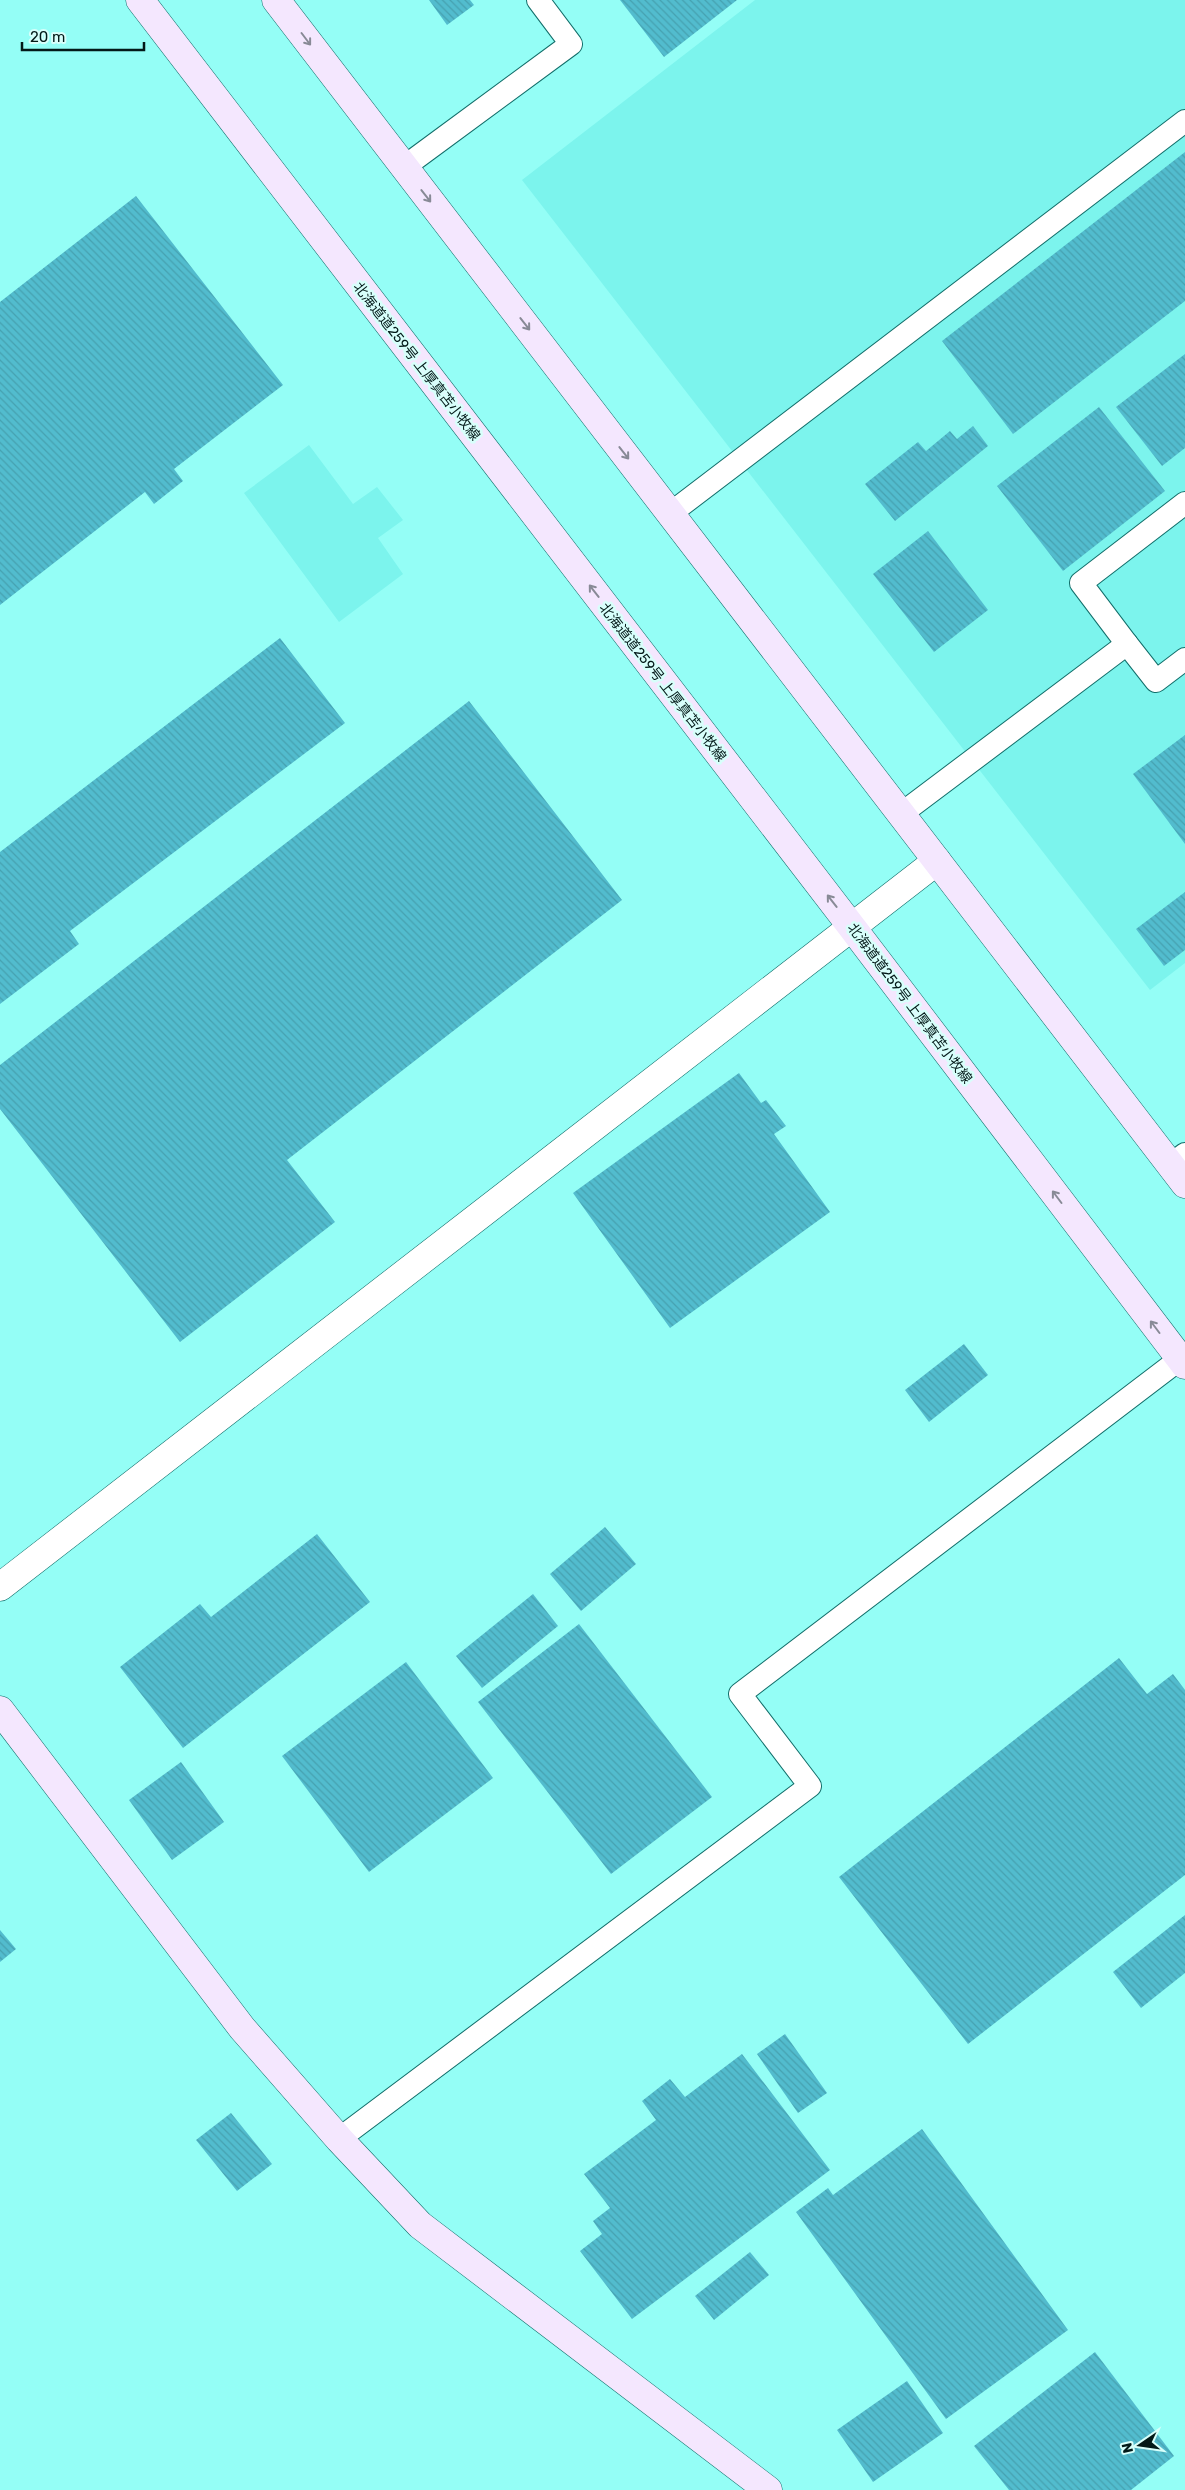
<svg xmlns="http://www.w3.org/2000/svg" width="1185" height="2490" font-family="Rubik,'Noto Sans JP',sans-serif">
  <defs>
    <pattern id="building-back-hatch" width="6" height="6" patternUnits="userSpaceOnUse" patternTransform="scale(1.25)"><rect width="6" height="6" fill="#52bcce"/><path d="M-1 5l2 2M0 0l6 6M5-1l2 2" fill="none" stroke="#46a1b0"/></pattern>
  </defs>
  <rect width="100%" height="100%" fill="#94fef6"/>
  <!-- built -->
  <g fill="#7cf4ed">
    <path d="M755,0H1185V963L1150,990L522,180Z"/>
    <path d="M309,445L353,504L377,487L403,520L378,538L403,574L339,622L244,493Z"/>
  </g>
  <!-- building -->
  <g fill="url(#building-back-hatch)">
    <path d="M429,0H470L474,5L447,25Z"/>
    <path d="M620,0H737L664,57Z"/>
    <path d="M1185,152V301L1013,434L942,341Z"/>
    <path d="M136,196L283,385L174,469L183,481L154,504L145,492L0,605V302Z"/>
    <path d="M1185,354V448L1162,466L1116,407Z"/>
    <path d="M1099,407L1165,491L1063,571L997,486Z"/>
    <path d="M973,426L988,446L895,521L865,484L918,442L926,451L950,431L957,439Z"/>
    <path d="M928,531L988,610L934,652L873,574Z"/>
    <path d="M280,638L345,723L70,931L79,944L0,1004V852Z"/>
    <path d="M469,701L622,900L287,1160L335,1222L180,1342L0,1109V1065Z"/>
    <path d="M1185,735V844L1133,774Z"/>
    <path d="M1185,892V950L1164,966L1136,929Z"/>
    <path d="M739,1073L761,1103L766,1100L786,1126L774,1134L830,1212L670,1328L573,1193Z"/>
    <path d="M964,1344L988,1375L929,1422L905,1390Z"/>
    <path d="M605,1527L636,1564L581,1611L550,1574Z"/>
    <path d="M317,1534L370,1602L183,1748L120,1667L200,1604L211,1617Z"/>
    <path d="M533,1594L558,1626L482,1688L456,1656Z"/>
    <path d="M579,1624L712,1797L611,1874L478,1702Z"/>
    <path d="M1119,1658L1147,1694L1173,1674L1185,1690V1875L968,2044L839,1877Z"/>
    <path d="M406,1662L493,1778L369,1872L282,1756Z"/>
    <path d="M181,1762L224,1822L172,1860L129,1800Z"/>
    <path d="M1185,1915V1973L1141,2008L1113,1972Z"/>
    <path d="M0,1930L16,1949L0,1962Z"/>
    <path d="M785,2034L827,2093L798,2113L757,2054Z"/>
    <path d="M742,2054L830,2170L632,2319L580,2251L602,2234L593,2221L610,2208L584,2174L656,2120L642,2101L670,2079L685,2097Z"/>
    <path d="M231,2113L272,2164L237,2191L196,2140Z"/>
    <path d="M922,2129L1068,2330L946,2419L796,2212L828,2188L833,2195Z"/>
    <path d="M750,2252L769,2275L714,2320L695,2296Z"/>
    <path d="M1095,2352L1174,2456L1131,2490H1009L974,2446Z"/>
    <path d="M907,2381L943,2433L873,2482L837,2430Z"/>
  </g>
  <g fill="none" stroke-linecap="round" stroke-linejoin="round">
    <!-- lane casing -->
    <g stroke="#126e6a" stroke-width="24">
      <g id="lane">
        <path d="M404,167L571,44L538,0"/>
        <path d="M671,513L1185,121"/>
        <path d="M1127,644L1081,583L1185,503"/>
        <path d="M901,814L1127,644L1156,681L1185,659"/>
        <path d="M1170,1165L1185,1154"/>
        <path d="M339,2139L810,1786L740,1694L1180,1359"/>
      </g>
    </g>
    <!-- street casing -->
    <g stroke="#126e6a" stroke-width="29">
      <path id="street" d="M0,1587L937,861"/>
    </g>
    <!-- secondary casing -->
    <g stroke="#126e6a" stroke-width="29">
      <g id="secondary">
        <path d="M140,0L851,926L1185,1365"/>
        <path d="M276,0L1185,1184"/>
        <path d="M0,1710L242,2028L339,2139L420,2225L768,2490"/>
      </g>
    </g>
    <!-- lane -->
    <use href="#lane" stroke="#fff" stroke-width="22"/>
    <!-- street -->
    <use href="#street" stroke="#fff" stroke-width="28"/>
    <!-- secondary -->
    <use href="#secondary" stroke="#f4e7fe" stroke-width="28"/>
  </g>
  <!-- one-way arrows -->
  <defs><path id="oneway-shaft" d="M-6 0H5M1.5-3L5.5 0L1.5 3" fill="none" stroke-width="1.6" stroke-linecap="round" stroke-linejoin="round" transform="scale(1.25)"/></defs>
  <g stroke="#888a96">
    <use href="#oneway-shaft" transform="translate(306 39) rotate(53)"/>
    <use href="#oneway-shaft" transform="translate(426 196) rotate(52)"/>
    <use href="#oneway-shaft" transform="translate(525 324) rotate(52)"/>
    <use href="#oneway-shaft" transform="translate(624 453) rotate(52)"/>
    <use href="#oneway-shaft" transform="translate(594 591) rotate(-128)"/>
    <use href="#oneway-shaft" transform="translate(832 901) rotate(-128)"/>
    <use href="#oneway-shaft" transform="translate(1057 1197) rotate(-127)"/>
    <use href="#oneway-shaft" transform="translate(1155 1327) rotate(-127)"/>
  </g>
  <g text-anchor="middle" stroke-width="5" stroke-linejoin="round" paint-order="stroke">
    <!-- street labels -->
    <g font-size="14" fill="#031918" stroke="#d8fffb">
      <text transform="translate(417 361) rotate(52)" y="5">北海道道259号 上厚真苫小牧線</text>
      <text transform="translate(663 682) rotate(52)" y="5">北海道道259号 上厚真苫小牧線</text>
      <text transform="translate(910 1003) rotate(53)" y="5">北海道道259号 上厚真苫小牧線</text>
    </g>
  </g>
  <!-- north arrow -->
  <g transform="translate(1140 2445) rotate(257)" stroke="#d8fffb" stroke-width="4" paint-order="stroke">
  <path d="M0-4L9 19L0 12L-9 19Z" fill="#031918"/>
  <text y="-8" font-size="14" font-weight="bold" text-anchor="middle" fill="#031918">N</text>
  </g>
  <!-- scale -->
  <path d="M22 42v8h122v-8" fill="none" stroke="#031918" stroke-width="2.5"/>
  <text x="30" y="42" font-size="15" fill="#031918" stroke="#d8fffb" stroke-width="4" paint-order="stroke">20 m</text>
</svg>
